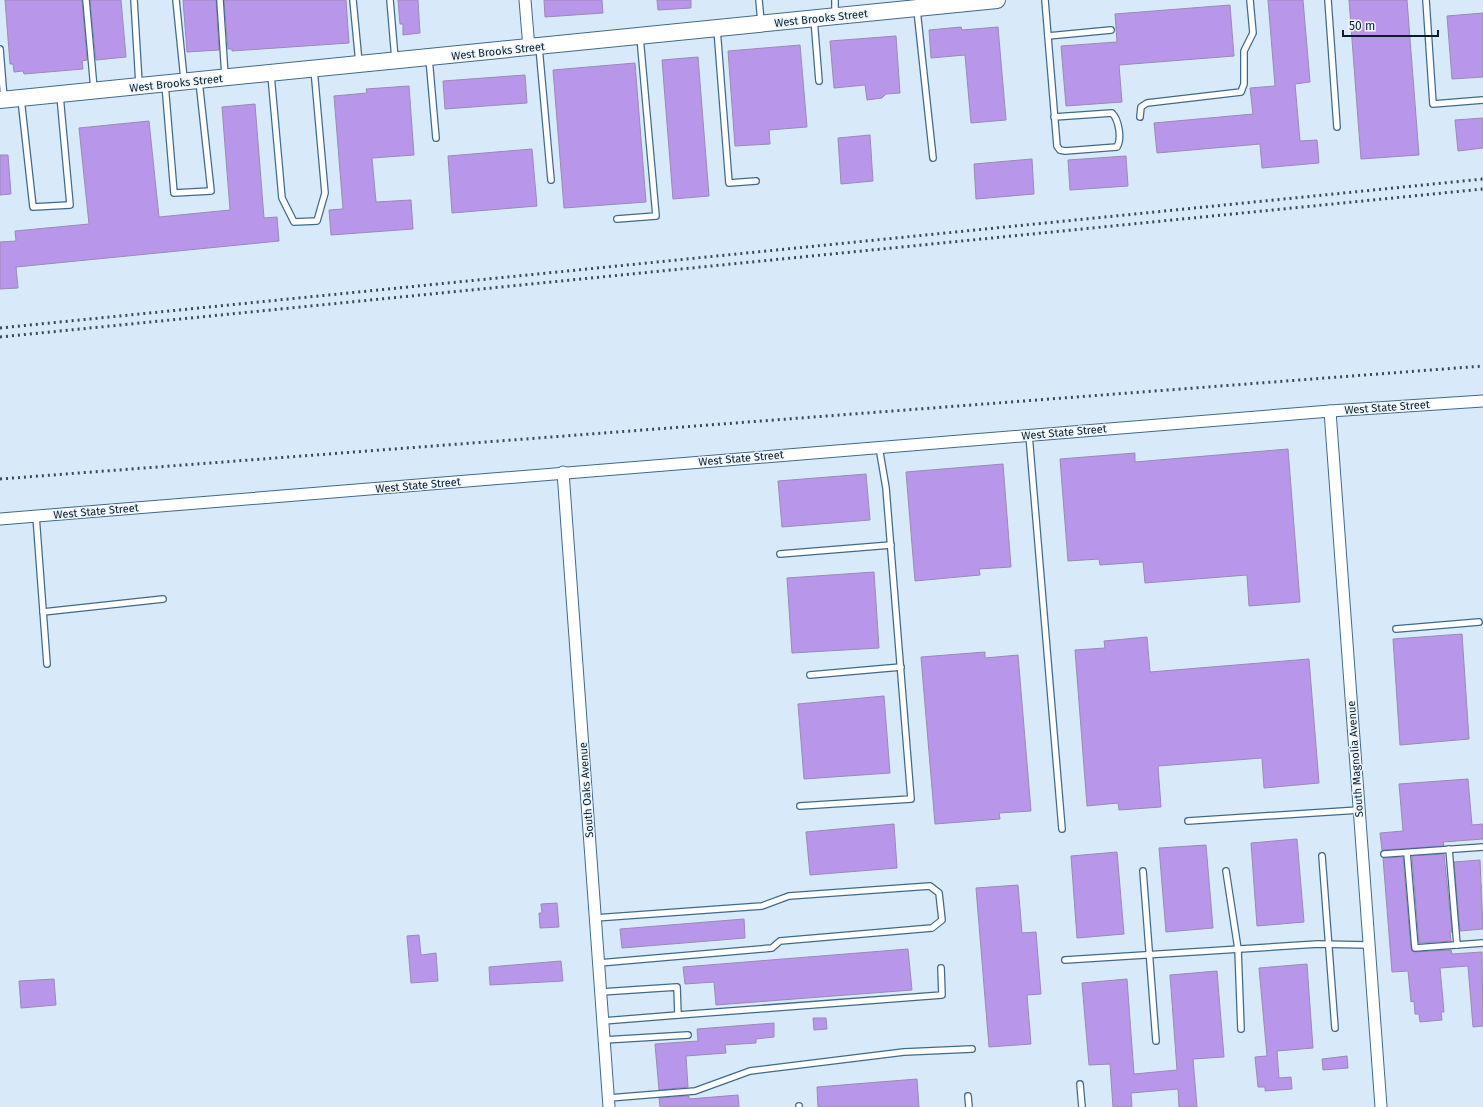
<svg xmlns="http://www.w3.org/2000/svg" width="1483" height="1107" font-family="'Fira Sans',sans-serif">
  <rect width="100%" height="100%" fill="#d8eaf9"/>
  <!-- building -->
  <g fill="#b897eb" stroke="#9b89b7">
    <path d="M5,0H82L87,60L82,61L83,69L24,74L23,71L14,72L13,64H10Z"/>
    <path d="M90,0H121L126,57L96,60Z"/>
    <path d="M183,0H216L219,50L187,52Z"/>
    <path d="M224,0H346L349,43L232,51V49H228Z"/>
    <path d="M398,0H418L420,33L403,35V24H400Z"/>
    <path d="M544,0H602L603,13L545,17Z"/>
    <path d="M657,0H691V8L658,10Z"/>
    <path d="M1268,0H1303L1310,82L1295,84L1300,141L1317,140L1319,163L1262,168L1260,144L1157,153L1154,123L1253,114L1250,88L1275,86Z"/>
    <path d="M1349,0H1407L1419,155L1361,159Z"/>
    <path d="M1230,5L1234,56L1119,65L1122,102L1066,106L1061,46L1117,42L1115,14Z"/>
    <path d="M1483,13V77L1452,79L1447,16Z"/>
    <path d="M961,27L962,30L998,27L1006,120L971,123L965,55L931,58L929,30Z"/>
    <path d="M896,36L900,93L886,94L882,98L867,100L865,85L834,88L830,41Z"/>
    <path d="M800,45L807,127L769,130L770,144L735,146L728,51Z"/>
    <path d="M698,57L709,196L673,199L662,60Z"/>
    <path d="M635,63L646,202L564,208L553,70Z"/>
    <path d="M525,75L527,103L445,109L443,81Z"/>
    <path d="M409,86L414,155L372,158L376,202L411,200L413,229L331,235L329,210L343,209L334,96L367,93L366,89Z"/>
    <path d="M255,104L264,218L277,217L279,241L16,267L18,288L0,289V242L16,241L15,231L89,224L79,128L149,121L159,217L230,210L222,107Z"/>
    <path d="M1483,118V148L1458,151L1455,120Z"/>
    <path d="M870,135L873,181L841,184L838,138Z"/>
    <path d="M532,149L537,206L452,213L448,156Z"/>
    <path d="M0,155H8L11,194L0,195Z"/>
    <path d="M1126,156L1128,186L1070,190L1068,160Z"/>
    <path d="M1032,159L1034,194L976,199L974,164Z"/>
    <path d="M1288,449L1300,602L1249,606L1247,575L1145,583L1143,562L1100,565L1099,559L1068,561L1060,459L1135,453V462Z"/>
    <path d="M1003,464L1011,567L979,569L980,575L915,581L906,472Z"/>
    <path d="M866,474L870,520L782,527L778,481Z"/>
    <path d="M874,572L879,648L792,653L787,578Z"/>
    <path d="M1462,634L1469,739L1400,745L1393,639Z"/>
    <path d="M1147,637L1150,672L1309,659L1319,783L1264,788L1262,758L1158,766L1161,807L1119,810L1118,803L1087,806L1075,650L1105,648L1104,641Z"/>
    <path d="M985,652V658L1018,655L1031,811L999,813L1000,819L935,824L921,657Z"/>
    <path d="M884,696L890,773L804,779L798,704Z"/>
    <path d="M1468,779L1472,825L1483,824V839L1443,842L1444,846L1382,850L1380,833L1403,831L1399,784Z"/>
    <path d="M894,824L897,868L810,875L806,832Z"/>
    <path d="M1297,839L1304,922L1257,926L1251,843Z"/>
    <path d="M1206,845L1213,928L1166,932L1159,848Z"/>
    <path d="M1117,852L1124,934L1077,938L1071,856Z"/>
    <path d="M1444,854L1452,932H1450L1451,941L1419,943L1412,856Z"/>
    <path d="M1403,857L1411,950L1415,952L1451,950L1452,954L1482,952L1483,1026L1473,1027L1468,966L1440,968L1444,1012H1441L1442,1020L1420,1022L1419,1014H1415L1414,1001L1411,1002L1408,971L1392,972L1383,858Z"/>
    <path d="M1480,860L1483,929L1460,931L1454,862Z"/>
    <path d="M1018,885L1022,933L1036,932L1041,994L1027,995L1031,1044L989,1047L976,888Z"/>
    <path d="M557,903L559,927L540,928L539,913H542L541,904Z"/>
    <path d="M744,919L745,938L622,948L620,929Z"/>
    <path d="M419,935L421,955L436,953L438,981L411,983L407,936Z"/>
    <path d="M908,949L912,990L716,1005L714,982L685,984L683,967Z"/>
    <path d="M561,961L563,981L490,985L489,967Z"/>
    <path d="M1307,964L1313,1048L1277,1051L1279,1078L1291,1077L1292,1089L1265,1091V1087H1258L1255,1057L1267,1056L1259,968Z"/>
    <path d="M1217,971L1224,1057L1193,1059L1197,1107H1179L1178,1089L1131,1093L1132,1107H1113L1110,1064L1089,1065L1082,983L1127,979L1134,1074L1177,1070L1170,975Z"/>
    <path d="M54,979L56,1005L21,1008L19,981Z"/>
    <path d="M813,1018H826L827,1029L814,1030Z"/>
    <path d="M774,1023V1037L756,1039V1043L725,1045L726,1053L686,1056L688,1087L659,1090L655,1044L698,1041L697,1029Z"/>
    <path d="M1347,1056L1348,1068L1323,1070L1322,1059Z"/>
    <path d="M917,1079L919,1107H818L817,1087Z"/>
    <path d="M738,1095L739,1107H660L659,1098L689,1096V1099Z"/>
  </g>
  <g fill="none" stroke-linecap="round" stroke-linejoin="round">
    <!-- lane casing -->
    <g stroke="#406a8a" stroke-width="8">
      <g id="lane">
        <path d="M86,0L94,89"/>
        <path d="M134,0L139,84"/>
        <path d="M176,0L184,79"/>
        <path d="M220,0L225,76"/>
        <path d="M353,0L359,63"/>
        <path d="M390,0L395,59"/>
        <path d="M759,0L761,22"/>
        <path d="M835,0V14"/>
        <path d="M1045,0L1057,146L1060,150L1065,151L1117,147C1122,139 1119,120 1112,113L1054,117"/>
        <path d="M1328,0L1337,127"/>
        <path d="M1426,0L1433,104L1483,100"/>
        <path d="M917,10L933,158"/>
        <path d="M814,19L819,81"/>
        <path d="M717,29L729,183L756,181"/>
        <path d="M1048,36L1111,30"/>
        <path d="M539,47L551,180"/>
        <path d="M0,49L4,99"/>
        <path d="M429,58L436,138"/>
        <path d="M271,75L282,198L294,222L317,221L325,193L314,69"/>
        <path d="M165,84L174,193L211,191L199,81"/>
        <path d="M21,99L33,207L70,205L60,96"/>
        <path d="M1140,117L1141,107L1147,103L1241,92L1244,84V51L1253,33L1250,0"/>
        <path d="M617,219L656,216L640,37"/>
        <path d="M1029,435L1062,829"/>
        <path d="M36,516L47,664"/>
        <path d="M780,554L891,545"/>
        <path d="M43,612L163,599"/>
        <path d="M1396,629L1479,622"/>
        <path d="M810,675L901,667"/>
        <path d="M800,806L911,799L886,488L879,447"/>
        <path d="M1188,821L1359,810"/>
        <path d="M1449,849L1457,945"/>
        <path d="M1407,853L1415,948L1483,943"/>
        <path d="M1384,854L1483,847"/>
        <path d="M1322,856L1335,1028"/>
        <path d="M1143,871L1156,1041"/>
        <path d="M1226,871L1238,949L1241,1029"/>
        <path d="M595,918L762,906L789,896L930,886L939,893L942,920L932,928L780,941L772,948L599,963"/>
        <path d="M1065,960L1318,944L1369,945"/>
        <path d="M601,992L677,987L678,1015L942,995L941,968"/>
        <path d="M603,1021L678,1015"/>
        <path d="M604,1040L688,1035"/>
        <path d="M1080,1084L1082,1107"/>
        <path d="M968,1096L969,1107"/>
        <path d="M609,1098L695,1091L750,1071L904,1052L972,1049"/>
        <path d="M799,1106V1107"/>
      </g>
    </g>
    <!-- street casing -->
    <g stroke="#406a8a" stroke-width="13">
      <g id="street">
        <path d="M525,0L529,48"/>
        <path d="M1330,411L1381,1107"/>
        <path d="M563,472L609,1107"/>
        <path d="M0,519L1330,411L1483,401"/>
      </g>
    </g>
    <!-- secondary casing -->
    <g stroke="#406a8a" stroke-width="18">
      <path id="secondary" d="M0,100L997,0"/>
    </g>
    <!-- lane -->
    <use href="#lane" stroke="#fff" stroke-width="5.5"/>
    <!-- street -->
    <use href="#street" stroke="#fff" stroke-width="11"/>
    <!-- secondary -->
    <use href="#secondary" stroke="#fff" stroke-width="16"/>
    <!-- rail -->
    <g stroke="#394b59" stroke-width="3" stroke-dasharray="2 4" stroke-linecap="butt">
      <path d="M0,328L1483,179"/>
      <path d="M0,337L1483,189"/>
      <path d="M0,479L1483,366"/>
    </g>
  </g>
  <g text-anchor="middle" stroke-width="3" stroke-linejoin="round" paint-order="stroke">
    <!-- street labels -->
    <g font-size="11" fill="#0b1d2a" stroke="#edf6fd">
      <text transform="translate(821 18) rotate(-6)" y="4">West Brooks Street</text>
      <text transform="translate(498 51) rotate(-6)" y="4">West Brooks Street</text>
      <text transform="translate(176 83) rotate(-6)" y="4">West Brooks Street</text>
      <text transform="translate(1387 407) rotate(-4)" y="4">West State Street</text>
      <text transform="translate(1064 432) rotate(-5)" y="4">West State Street</text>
      <text transform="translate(741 458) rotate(-5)" y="4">West State Street</text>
      <text transform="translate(418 485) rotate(-5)" y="4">West State Street</text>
      <text transform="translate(96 511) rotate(-5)" y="4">West State Street</text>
      <text transform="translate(1355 759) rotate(-94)" y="4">South Magnolia Avenue</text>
      <text transform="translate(586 790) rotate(-94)" y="4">South Oaks Avenue</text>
    </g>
  </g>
  <!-- scale -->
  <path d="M1343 30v6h95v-6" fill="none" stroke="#0b1d2a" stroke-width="2"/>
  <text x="1349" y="30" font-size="12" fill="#0b1d2a" stroke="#edf6fd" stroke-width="3" paint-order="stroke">50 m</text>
</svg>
